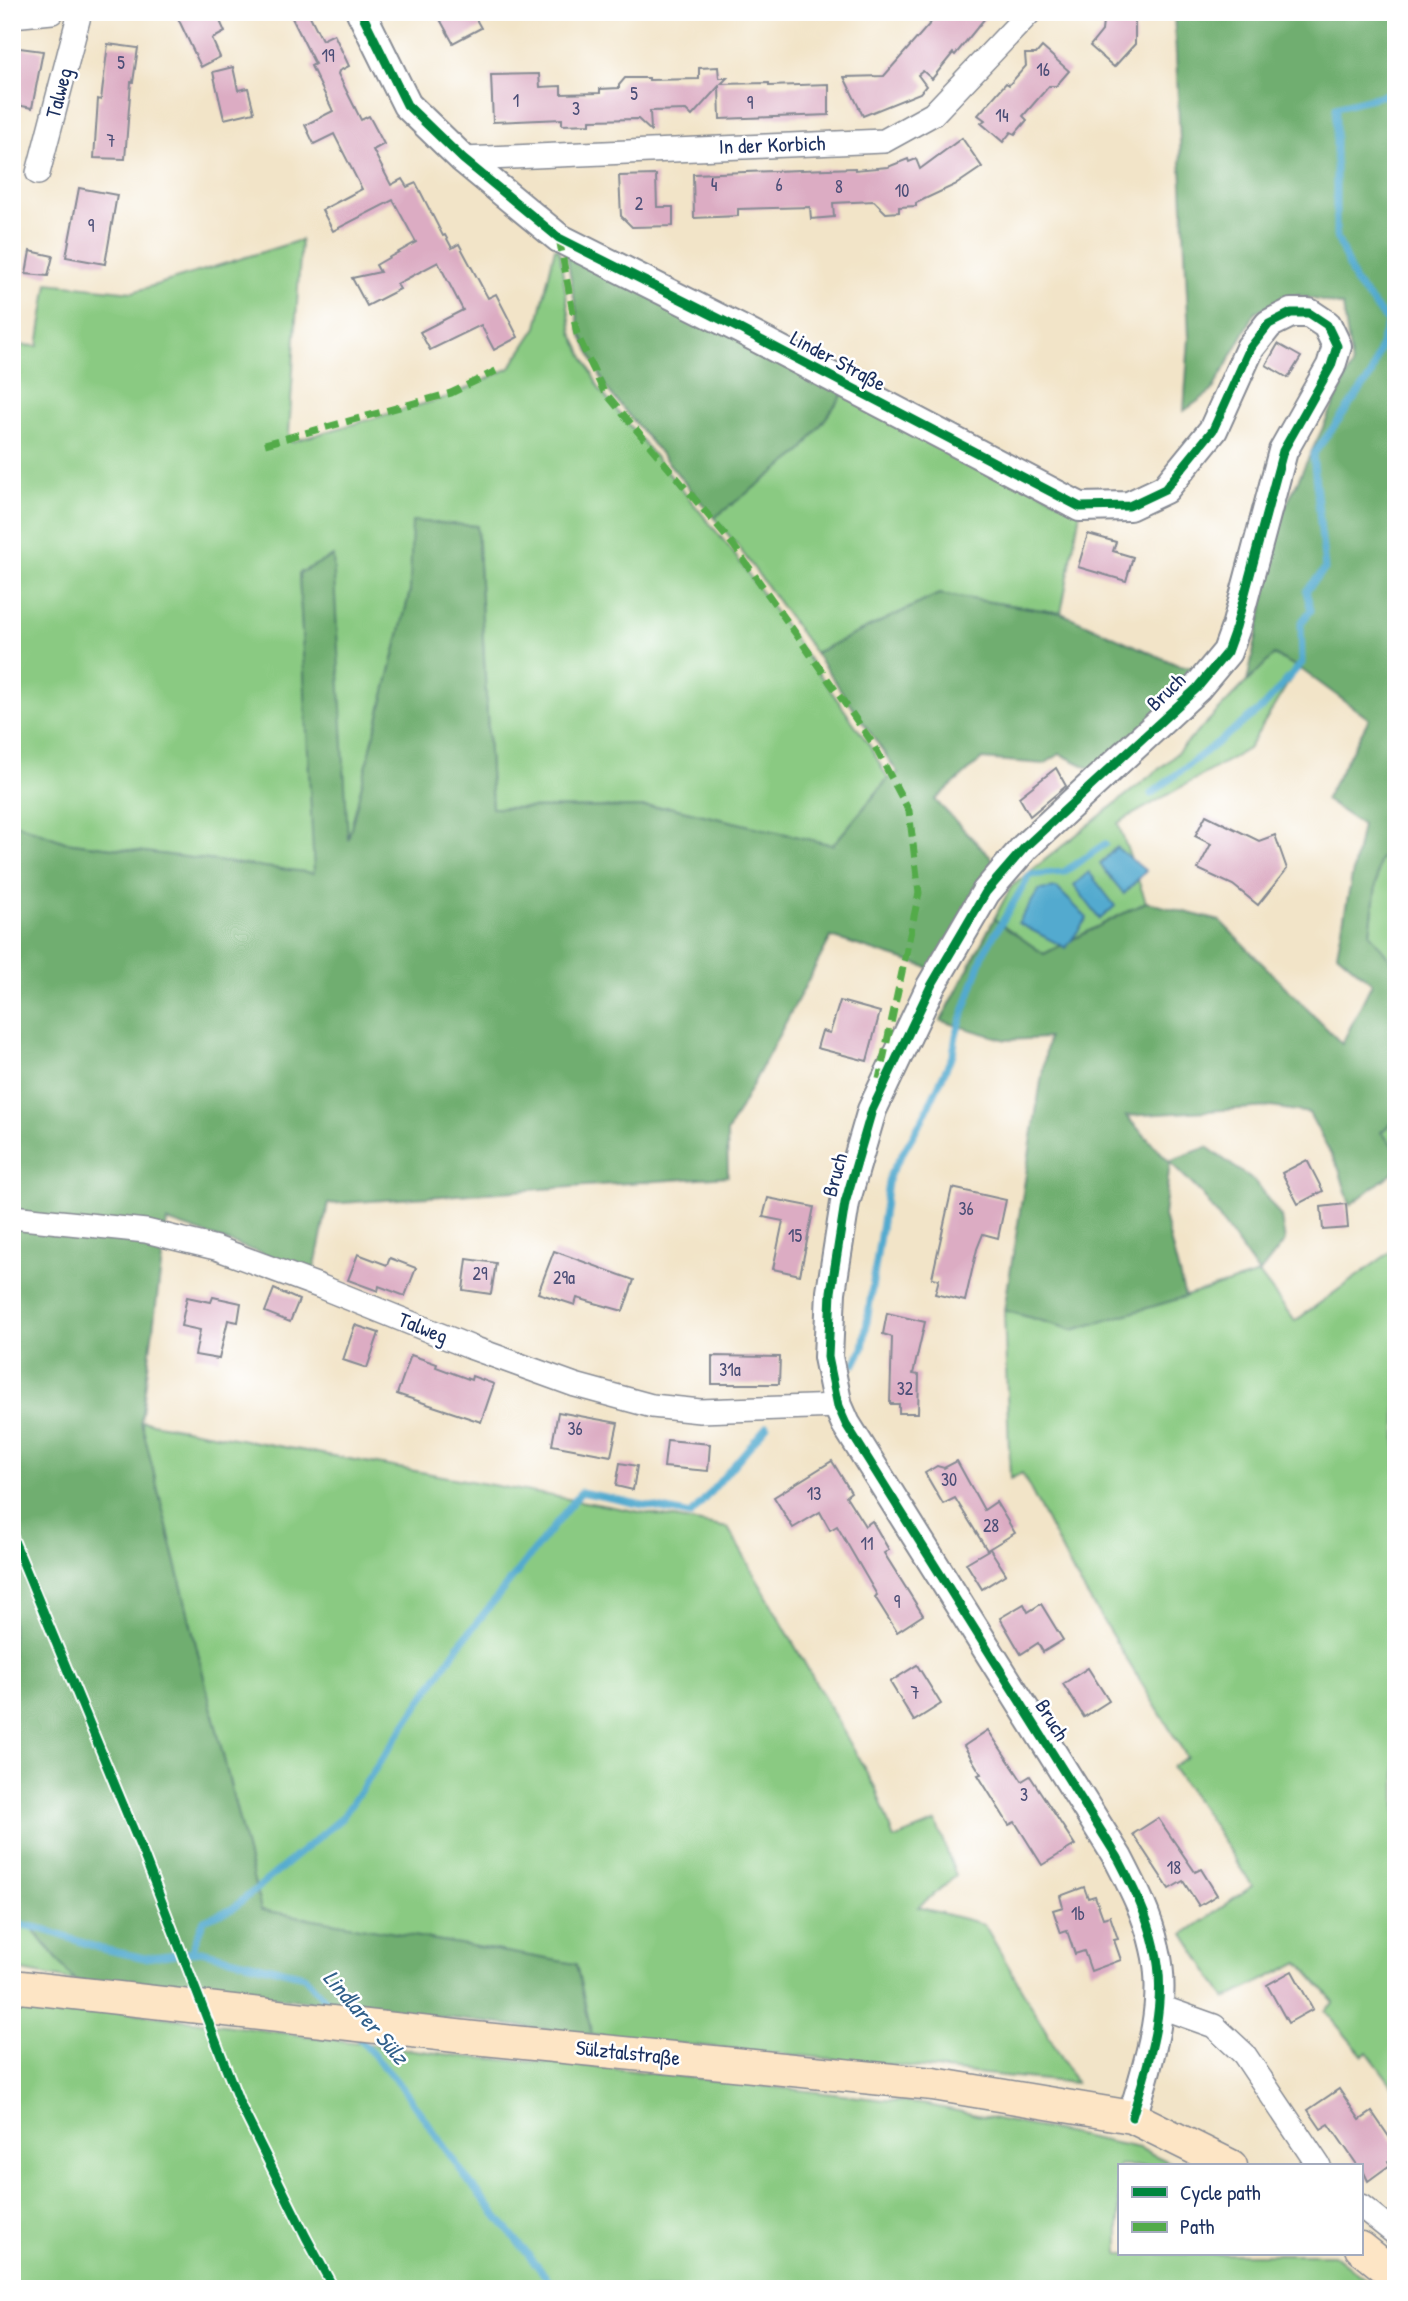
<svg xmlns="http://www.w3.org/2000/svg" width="1408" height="2301" font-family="'Patrick Hand',sans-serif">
  <rect width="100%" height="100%" fill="#fff"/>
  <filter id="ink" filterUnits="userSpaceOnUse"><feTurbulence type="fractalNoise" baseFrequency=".0143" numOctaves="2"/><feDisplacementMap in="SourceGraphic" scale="14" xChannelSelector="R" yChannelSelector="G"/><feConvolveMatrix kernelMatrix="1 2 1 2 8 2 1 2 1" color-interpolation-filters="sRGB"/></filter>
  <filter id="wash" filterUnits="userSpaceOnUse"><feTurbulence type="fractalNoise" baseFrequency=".00686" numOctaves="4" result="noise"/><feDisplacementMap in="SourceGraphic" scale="28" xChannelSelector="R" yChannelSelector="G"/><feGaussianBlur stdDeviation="1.57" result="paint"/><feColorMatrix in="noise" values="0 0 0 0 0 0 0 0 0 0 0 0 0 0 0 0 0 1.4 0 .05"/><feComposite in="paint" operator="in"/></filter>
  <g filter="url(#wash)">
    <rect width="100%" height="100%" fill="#f2e4c8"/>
    <!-- green -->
    <g fill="#8aca82" stroke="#527c70" stroke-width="2">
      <path d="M301,240L289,434L291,442L451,396L510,368L537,327L555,248L559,249L572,333L600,390L730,548L870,746L888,779L833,845L669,807L492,808L477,526L413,522L410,591L348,843L299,574L315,874L65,842L12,822V345L38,346L48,283L133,292Z"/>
      <path d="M846,390L1080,512L1061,613L939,594L815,653L737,545L714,518L801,452Z"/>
      <path d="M1273,655L1298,667L1248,749L1118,823L1146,902L1044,954L994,919L1011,887L1170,760Z"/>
      <path d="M1396,839V967L1370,934L1379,861Z"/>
      <path d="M1396,1119V1149L1381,1132Z"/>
      <path d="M1396,1248V2090L1367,2052L1363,2056L1325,2011L1334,2002L1299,1962L1226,1999L1184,1934L1252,1886L1201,1807L1172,1767L1187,1757L1074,1574L1022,1473L1010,1479L1004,1310L1073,1330L1259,1274L1295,1321Z"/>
      <path d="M141,1421L728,1528L876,1789L894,1839L936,1822L956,1876L918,1907L984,1924L1076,2083L592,2035L576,1964L261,1910Z"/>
      <path d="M12,1919L33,1929L75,1981L12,1969Z"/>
      <path d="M12,1997L467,2057L591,2066L928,2105L1139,2148L1178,2166H1119V2254H1333L1377,2289H12Z"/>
    </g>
    <!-- forest -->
    <g fill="#6fae70" stroke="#456e67" stroke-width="2">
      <path d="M1174,12H1396V839L1379,861L1370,933L1396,967V1119L1381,1132L1396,1149V1170L1350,1205L1339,1169L1309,1113L1271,1107L1126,1116L1169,1161L1207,1147L1255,1182L1281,1217L1285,1241L1259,1274L1202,1194L1170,1162L1164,1216L1185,1297L1073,1330L1004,1310L1048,1038L1006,1040L941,1021L994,919L1044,954L1146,902L1220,921L1342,1044L1372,983L1337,953L1362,825L1325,800L1369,719L1298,667L1274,655L1247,682L1282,514L1352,366L1343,306L1297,295L1256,311L1212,391L1184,411L1189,338Z"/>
      <path d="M565,246L846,390L801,452L714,518L606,388L580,332Z"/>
      <path d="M412,521L477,526L492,808L669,807L833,845L888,779L898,773L815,653L939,594L1061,613L1180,666L1220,668L1112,779L1060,754L1044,764L982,759L935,800L1007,874L942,972L831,937L727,1133L728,1176L328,1204L314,1271L167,1221L141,1421L261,1910L576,1964L592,2035L214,1990L75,1981L33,1929L12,1919V1809L19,1807L12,1779V822L65,842L314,873L299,573L333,556L348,840L410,591Z"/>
    </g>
    <!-- water -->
    <g fill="#52aacf" stroke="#366c96" stroke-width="2">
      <path d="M1116,847L1146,871L1124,894L1100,864Z"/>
      <path d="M1089,872L1115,906L1100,919L1074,885Z"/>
      <path d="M1057,888L1087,918L1066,948L1018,923L1039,890Z"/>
    </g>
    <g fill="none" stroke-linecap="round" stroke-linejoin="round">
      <!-- stream -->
      <g stroke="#52aacf" stroke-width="7">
        <path d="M1388,322L1355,282L1336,235V107L1396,92"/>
        <path d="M1151,794L1262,708L1302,663L1301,623L1311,610L1306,591L1325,569L1313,455L1371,376L1388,322L1396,318"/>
        <path d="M855,1364L863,1348L889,1176L922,1120L953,1054L956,1035L984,952L1030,875L1064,872L1105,844"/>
        <path d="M12,1923L39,1928L102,1949L145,1958L201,1951L304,1976L336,2012"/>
        <path d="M191,1952L204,1920L232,1909L342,1818L459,1645L581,1492L691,1515L767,1426"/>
        <path d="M357,2036L402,2087L469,2182L556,2289"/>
      </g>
    </g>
    <g id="blocks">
      <!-- building -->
      <g fill="#dcacc3">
        <path d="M175,12H216L225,32L212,39L220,57L201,67Z"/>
        <path d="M289,12H308L322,40L334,34L349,66L339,71L338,74L361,120L369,116L384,144L373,150L391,185L402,179L407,187L416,183L443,236L445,235L452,248L459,244L488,298L496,294L518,337L494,350L481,325L430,350L420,332L463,310L438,262L397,284L400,289L367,306L352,278L380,272L376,265L416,242L393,200L333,231L322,210L362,189L334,134L314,144L305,125L333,111L311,66L315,64Z"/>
        <path d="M436,12H472L481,28L453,43Z"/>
        <path d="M940,12H990L955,55L953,53L932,79L923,71L918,75L926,86L920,93L863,116L844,77L884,76Z"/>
        <path d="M1106,12H1135V44L1114,67L1090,46L1102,31L1103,22H1106Z"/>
        <path d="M108,44L138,48L133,82H131L125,159L94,158L98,99L101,100Z"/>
        <path d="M12,47L43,51L32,108L12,104L16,73H12Z"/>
        <path d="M1042,47L1069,71L1056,86H1049L1023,116L1027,120L1015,134L1011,132L1003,142L981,123L985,120L978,115L1006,83L1009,85L1026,66L1025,54H1036Z"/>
        <path d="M233,67L238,90L248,88L254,112L224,119L213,72Z"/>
        <path d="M718,67L719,78H727L721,84L769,83V86L829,84V115L720,119L719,86L692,116L686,110L650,111L651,131L638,119L590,120V124L562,125V119L493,122L491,75L539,74L540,87L561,86V94L600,93V89L619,88V85L625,78H649V80L699,79V68Z"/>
        <path d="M962,138L982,167L957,184L916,203V206L899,207V212L886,213L874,201L833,203L834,217L811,219L810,207L738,209V216L694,218L693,174L855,168V170L888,167L908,159L909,162L916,159L920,169Z"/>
        <path d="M656,175L657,207H673V226L632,227L621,216L619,176Z"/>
        <path d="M79,188L117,195L105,264L66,257Z"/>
        <path d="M30,251L53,256L48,276L26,274Z"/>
        <path d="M1278,344L1301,357L1288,378L1266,365Z"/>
        <path d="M1088,534L1116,542L1113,551L1133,557L1126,581L1078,567Z"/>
        <path d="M1056,768L1066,786L1030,816L1019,797Z"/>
        <path d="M1206,815L1259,841L1275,835L1287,869L1258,905L1233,885L1198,869L1211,844L1195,836Z"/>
        <path d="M840,1001L880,1012L867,1061L817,1048L822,1031L830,1033Z"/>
        <path d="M1307,1160L1323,1191L1298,1204L1282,1173Z"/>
        <path d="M952,1188L1006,1200L998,1238L983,1234L977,1249L965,1301L935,1294L939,1279L932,1278Z"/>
        <path d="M768,1198L814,1207L800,1275L773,1269L783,1221L763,1217Z"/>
        <path d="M1346,1204L1348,1228L1323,1230L1321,1207Z"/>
        <path d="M554,1251L634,1280L623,1311L577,1298L575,1305L538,1293Z"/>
        <path d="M358,1254L387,1265L390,1258L416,1268L405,1296L379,1286L378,1291L348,1280Z"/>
        <path d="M467,1259L496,1263L491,1294L463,1290Z"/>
        <path d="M274,1289L299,1300L290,1322L265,1312Z"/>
        <path d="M187,1297L211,1302L213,1297L241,1303L238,1322L228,1320L219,1359L195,1355L200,1330L181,1326Z"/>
        <path d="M887,1313L925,1322L913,1374L919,1375L918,1413H899V1404H890L892,1337L883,1334Z"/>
        <path d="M355,1325L379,1333L367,1368L343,1360Z"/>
        <path d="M411,1355L437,1364L436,1367L471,1380L472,1376L494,1384L481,1422L397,1394Z"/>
        <path d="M712,1356L780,1357L779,1384H712Z"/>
        <path d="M558,1412L618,1423L611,1456L552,1445Z"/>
        <path d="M667,1440L710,1444L708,1471L664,1467Z"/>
        <path d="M832,1461L851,1492L846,1496L865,1526L872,1521L889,1550L884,1553L923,1615L897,1632L875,1597L877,1595L837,1526L830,1530L820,1512L793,1528L774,1497Z"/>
        <path d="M957,1461L984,1510L996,1502L1015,1533L987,1550L955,1498L943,1504L925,1473L937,1466L944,1468Z"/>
        <path d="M620,1463L637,1466L633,1490L616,1486Z"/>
        <path d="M990,1549L1006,1574L982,1589L966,1563Z"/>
        <path d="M1024,1604L1028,1612L1041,1604L1063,1640L1043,1652L1038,1643L1021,1654L1000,1618Z"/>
        <path d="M917,1665L941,1704L914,1721L890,1682Z"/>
        <path d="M1088,1668L1109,1701L1084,1717L1063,1684Z"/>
        <path d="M988,1730L1022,1781L1030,1776L1075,1845L1042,1865L1015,1822L1009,1825L978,1775L981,1774L964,1746Z"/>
        <path d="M1158,1818L1195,1872L1201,1869L1217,1895L1199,1906L1183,1881L1169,1889L1133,1834Z"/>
        <path d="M1084,1887L1088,1898L1095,1896L1103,1918L1110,1916L1118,1939L1114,1940L1121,1960L1091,1971L1084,1951L1075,1954L1067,1931L1061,1933L1053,1910L1063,1907L1060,1896Z"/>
        <path d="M1292,1971L1313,2009L1288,2023L1267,1985Z"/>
        <path d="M1339,2089L1360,2120L1372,2112L1396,2147V2156L1388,2161L1390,2165L1368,2181L1361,2166H1358L1329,2124L1321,2129L1308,2110Z"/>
      </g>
    </g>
  </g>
  <g filter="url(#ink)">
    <use href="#blocks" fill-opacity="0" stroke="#868a93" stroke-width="2"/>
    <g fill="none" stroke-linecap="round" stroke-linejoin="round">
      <!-- minor casing -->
      <g stroke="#868a93" stroke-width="26">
        <g id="minor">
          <path d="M12,16L52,12"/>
          <path d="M463,159L884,141L933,114L1030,12"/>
          <path d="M38,173L80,12"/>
          <path d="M12,1217L146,1231L216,1248L319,1286L470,1347L575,1385L652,1406L700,1411L838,1406"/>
          <path d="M1158,2006L1214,2026L1244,2054L1319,2166"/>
          <path d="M1361,2206L1396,2234"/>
        </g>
      </g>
      <!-- tertiary casing -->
      <g stroke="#868a93" stroke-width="32">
        <path id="tertiary" d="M361,12L407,105L463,159L559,238L740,329L1080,507L1129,506L1165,489L1213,430L1250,348L1269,324L1291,313H1309L1327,325L1337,346L1331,366L1283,451L1236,627L1227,652L1197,688L1025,847L986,892L931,986L872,1110L845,1203L831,1292L828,1357L838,1406L846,1424L1118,1858C1133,1887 1148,1916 1155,1948C1169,2004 1148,2064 1132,2117"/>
      </g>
      <!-- secondary casing -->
      <g stroke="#868a93" stroke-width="35">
        <g id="secondary">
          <path d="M12,1986L474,2038L933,2084L1132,2117L1231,2166"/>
          <path d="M1361,2248L1396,2276"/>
        </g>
      </g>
      <!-- minor -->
      <use href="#minor" stroke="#fff" stroke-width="23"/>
      <!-- tertiary -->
      <use href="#tertiary" stroke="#fff" stroke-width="28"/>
      <!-- secondary -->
      <use href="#secondary" stroke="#fde5c5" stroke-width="32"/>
      <!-- quiet -->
      <g stroke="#52ab49" stroke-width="7" stroke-dasharray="14 7" stroke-linecap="butt">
        <path d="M559,238L577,334L603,390L734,546L874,745L909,811L919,893L879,1079"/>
        <path d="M265,444L451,393L496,371"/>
      </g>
      <!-- cycleway casing -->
      <g stroke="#fff" stroke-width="13">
        <g id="cycleway">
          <path d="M361,12L407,105L463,159L559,238L740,329L1080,507L1129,506L1165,489L1213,430L1250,348L1269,324L1291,313H1309L1327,325L1337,346L1331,366L1283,451L1236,627L1227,652L1197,688L1025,847L986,892L931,986L872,1110L845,1203L831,1292L828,1357L838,1406L846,1424L1118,1858C1133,1887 1148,1916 1155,1948C1169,2004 1148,2064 1132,2117"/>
          <path d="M12,1536L143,1853L240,2104L306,2237L334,2289"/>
        </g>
      </g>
      <!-- cycleway -->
      <use href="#cycleway" stroke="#00873e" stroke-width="9"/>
    </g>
  </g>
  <g text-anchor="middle" stroke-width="5" stroke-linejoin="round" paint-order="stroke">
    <!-- number labels -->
    <g font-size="18" fill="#4b4e77">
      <text x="328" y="62">19</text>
      <text x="121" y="69">5</text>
      <text x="1043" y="76">16</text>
      <text x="634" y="100">5</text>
      <text x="516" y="107">1</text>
      <text x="750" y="109">9</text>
      <text x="576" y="115">3</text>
      <text x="1002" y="122">14</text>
      <text x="111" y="147">7</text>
      <text x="714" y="191">4</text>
      <text x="779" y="191">6</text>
      <text x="839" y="193">8</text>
      <text x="902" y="197">10</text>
      <text x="639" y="210">2</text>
      <text x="91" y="232">9</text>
      <text x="966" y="1215">36</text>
      <text x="795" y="1242">15</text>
      <text x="480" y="1280">29</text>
      <text x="564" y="1284">29a</text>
      <text x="730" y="1376">31a</text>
      <text x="905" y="1395">32</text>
      <text x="575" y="1435">36</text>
      <text x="949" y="1486">30</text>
      <text x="814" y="1500">13</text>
      <text x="991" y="1532">28</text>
      <text x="867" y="1550">11</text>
      <text x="897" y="1608">9</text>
      <text x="915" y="1699">7</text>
      <text x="1024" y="1801">3</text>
      <text x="1174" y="1874">18</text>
      <text x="1078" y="1920">1b</text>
    </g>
    <!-- street labels -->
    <g font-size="21" fill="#1b2f5e" stroke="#fff">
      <text transform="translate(59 93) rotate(-75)" y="7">Talweg</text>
      <text transform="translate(772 145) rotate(-2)" y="7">In der Korbich</text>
      <text transform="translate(838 361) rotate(28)" y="7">Linder Straße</text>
      <text transform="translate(1166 692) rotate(-44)" y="7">Bruch</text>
      <text transform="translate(835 1175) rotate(-75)" y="7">Bruch</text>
      <text transform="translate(423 1328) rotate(22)" y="7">Talweg</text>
      <text transform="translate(1052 1720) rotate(58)" y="7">Bruch</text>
      <text transform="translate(628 2053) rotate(6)" y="7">Sülztalstraße</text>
    </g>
    <!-- water labels -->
    <g font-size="23" font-style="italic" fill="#31608b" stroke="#fff">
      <text transform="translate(366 2017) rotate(49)" y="8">Lindlarer Sülz</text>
    </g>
  </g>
  <!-- margin -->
  <rect width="1408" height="2301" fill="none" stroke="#fff" stroke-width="42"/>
  <!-- legend -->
  <rect x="1118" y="2164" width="245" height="91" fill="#ffffff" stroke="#a4acbf" stroke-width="2"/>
  <rect x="1132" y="2187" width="35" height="10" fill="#00873e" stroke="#a4acbf" stroke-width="2"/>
  <text x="1180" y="2200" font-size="21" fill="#1b2f5e">Cycle path</text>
  <rect x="1132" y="2222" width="35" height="10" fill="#52ab49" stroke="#a4acbf" stroke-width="2"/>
  <text x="1180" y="2234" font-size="21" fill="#1b2f5e">Path</text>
</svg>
